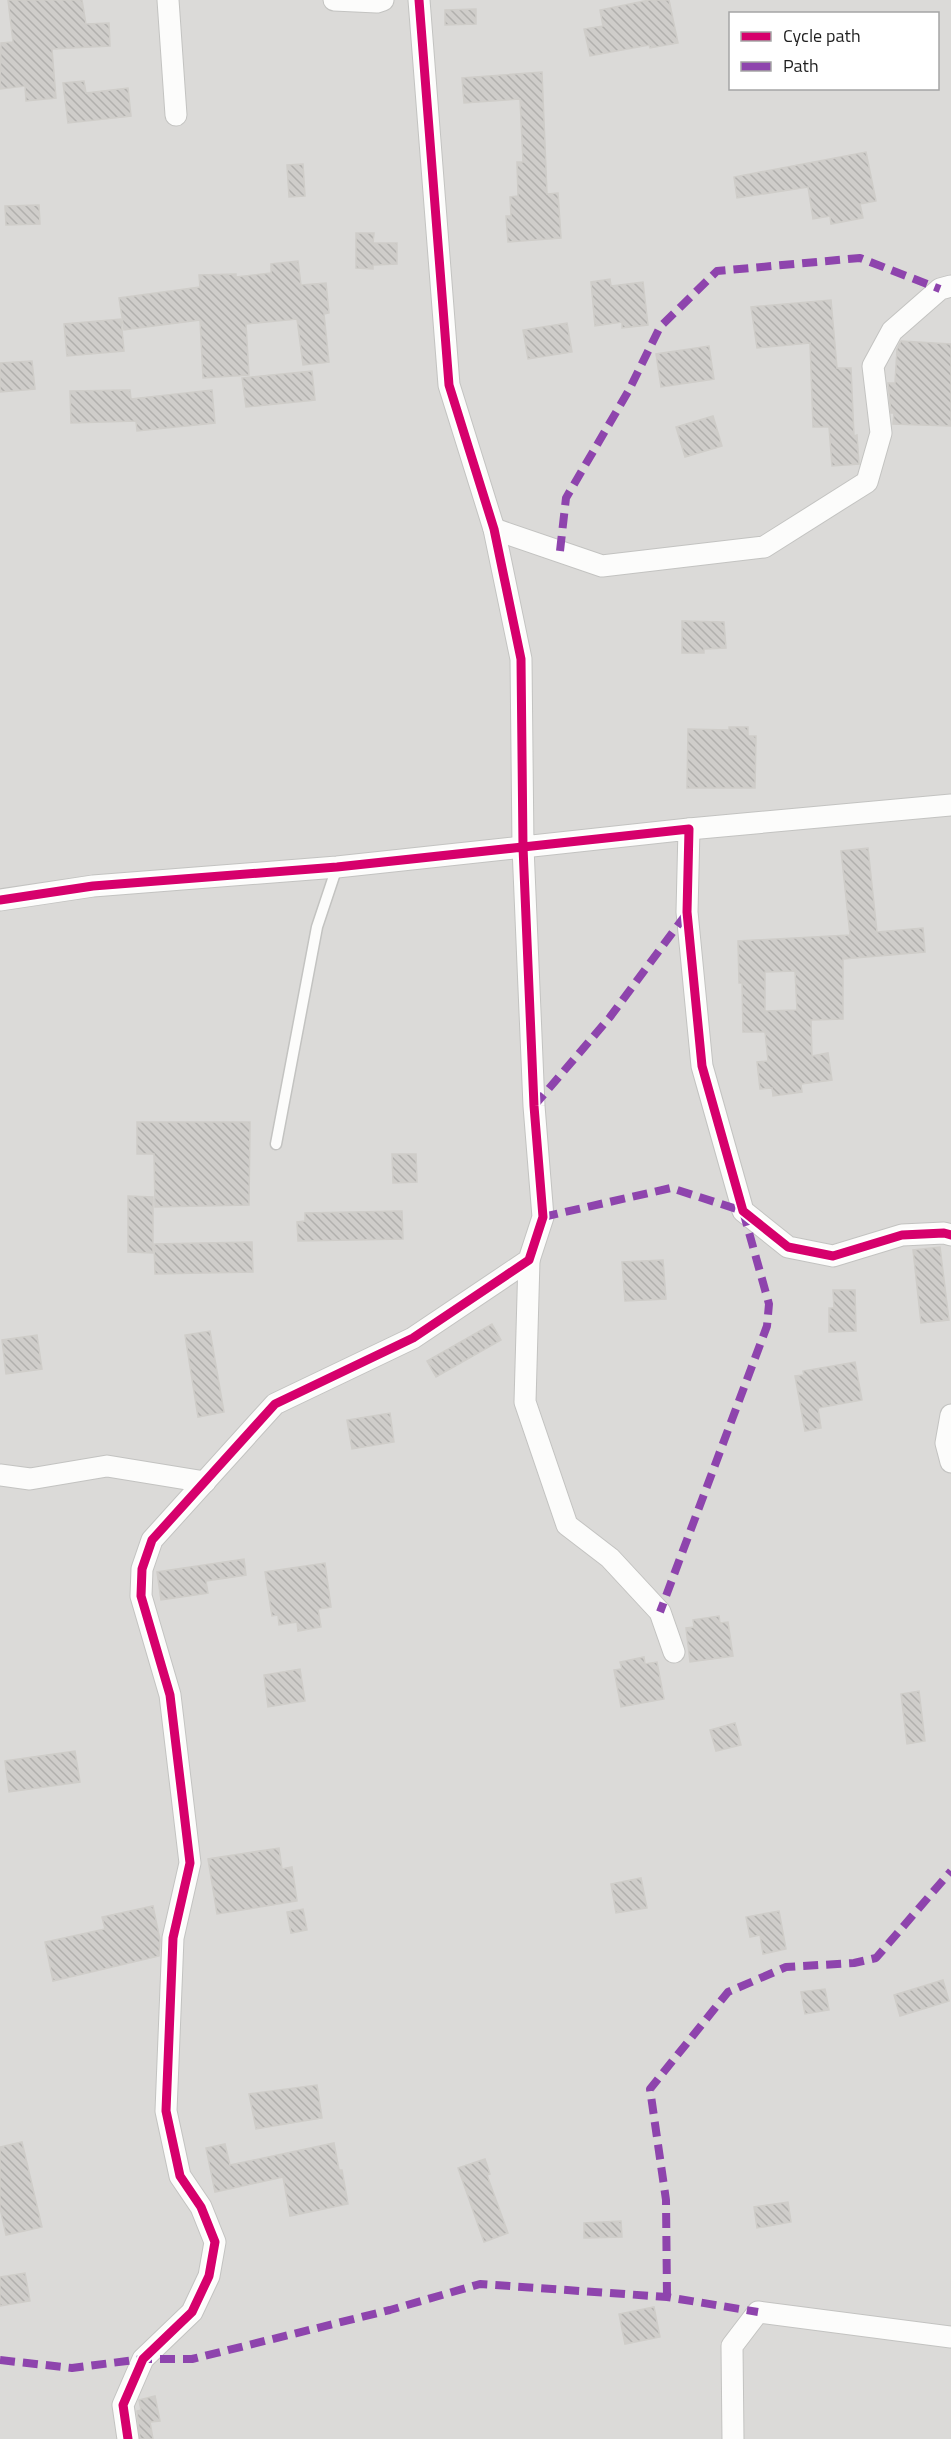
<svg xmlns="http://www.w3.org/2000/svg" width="951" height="2439" font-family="'Titillium Web',sans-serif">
  <defs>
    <pattern id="building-back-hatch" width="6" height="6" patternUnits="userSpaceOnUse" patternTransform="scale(1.5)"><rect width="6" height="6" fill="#cfcdca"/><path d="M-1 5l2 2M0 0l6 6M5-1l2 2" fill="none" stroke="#b1b0ad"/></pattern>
  </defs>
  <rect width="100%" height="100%" fill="#ecebe7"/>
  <!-- residential -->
  <path fill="#dbdad8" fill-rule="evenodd" d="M0,0H951V2439H0ZM730,14H938V88H730Z"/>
  <!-- building -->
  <g fill="url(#building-back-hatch)" stroke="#cfcdc9" stroke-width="1.5" fill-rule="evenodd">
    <path d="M8,0H82L86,24L109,23L110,46L52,49L56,98L26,101L25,86L0,89L1,43L13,42Z"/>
    <path d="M649,0H669L678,43L650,48L649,45L590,56L584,29L603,26L600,10Z"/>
    <path d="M476,9V24L445,25V10Z"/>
    <path d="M542,72L547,194L558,193L561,238L508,242L506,216H511L510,197L518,196L517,162H523L520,99L464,103L462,78Z"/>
    <path d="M84,81L86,93L128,88L131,116L68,123L63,83Z"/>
    <path d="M866,152L876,201L860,204L863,218L831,224L830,216L813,219L808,187L737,198L734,177Z"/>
    <path d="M303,164L305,196L289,197L287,165Z"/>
    <path d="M39,205L40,224L6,225L5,206Z"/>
    <path d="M356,233H374L373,243H397V264L373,265V269L356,268Z"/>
    <path d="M298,261L301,285L326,283L329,313L324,314L329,362L303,365L297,319L246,324L249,375L203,378L200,320L124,330L119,298L200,287L199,275L236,274V277L271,273V264Z"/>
    <path d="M610,279L611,286L643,282L648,325L622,328V322L595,326L591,282Z"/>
    <path d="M831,300L837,368H851L854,436L857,435L859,464L832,466L829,427H813L810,343L757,348L751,307Z"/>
    <path d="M121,319L124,351L67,356L64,324Z"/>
    <path d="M567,323L572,352L528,359L523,330Z"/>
    <path d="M901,341L951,344V426L893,424L894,413H891L888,383H895L897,349Z"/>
    <path d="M709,346L714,379L661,387L656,354Z"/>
    <path d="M32,361L35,389L0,392V363Z"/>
    <path d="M312,371L315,400L246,407L242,378Z"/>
    <path d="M130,390L131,399L212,390L215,423L137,431L136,421L71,423L70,391Z"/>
    <path d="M713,416L722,446L685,457L676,427Z"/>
    <path d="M682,621L724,622L726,648L704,649V653H682Z"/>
    <path d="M729,727H748V736H756L755,788H687L688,729L729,730Z"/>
    <path d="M868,848L877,932L923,928L925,952L843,959V1019L811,1020L812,1056L828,1053L832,1080L801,1084L802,1092L773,1096L772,1088L760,1089L757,1062L768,1061L765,1032H743L742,983H739L738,941L850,935L841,851ZM795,971L797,1010L765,1011V972Z"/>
    <path d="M137,1122H250L249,1205L155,1207L154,1154H137Z"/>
    <path d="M392,1154H416L417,1182L393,1183Z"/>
    <path d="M128,1196L153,1197V1253L128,1252Z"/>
    <path d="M402,1211L403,1239L298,1241L297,1222L305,1221V1213Z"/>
    <path d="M252,1242L253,1272L155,1274L154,1244Z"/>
    <path d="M940,1247L949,1320L921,1323L913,1250Z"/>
    <path d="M663,1260L666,1299L625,1301L622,1262Z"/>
    <path d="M833,1290H855L856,1331L829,1332V1308H834Z"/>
    <path d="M492,1324L501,1340L436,1377L427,1361Z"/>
    <path d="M210,1331L224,1412L198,1417L185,1335Z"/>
    <path d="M37,1335L42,1369L6,1374L2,1340Z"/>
    <path d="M855,1362L862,1400L818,1408L821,1428L805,1431L795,1376L804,1375L803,1371Z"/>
    <path d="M390,1413L394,1442L352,1449L347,1420Z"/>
    <path d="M244,1559L246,1575L206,1581L208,1593L161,1600L157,1572Z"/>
    <path d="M325,1563L331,1607L318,1609L321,1627L298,1631L297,1622L279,1625L278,1615L272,1616L265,1572Z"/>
    <path d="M719,1616L720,1623L728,1622L733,1656L690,1662L686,1628L694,1627L693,1620Z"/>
    <path d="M644,1657L645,1664L657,1662L664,1699L621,1707L614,1670L622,1669L620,1662Z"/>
    <path d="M300,1669L305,1701L268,1707L264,1675Z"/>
    <path d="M919,1691L925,1741L907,1744L901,1694Z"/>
    <path d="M735,1723L741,1745L716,1751L710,1730Z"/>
    <path d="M75,1751L80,1782L9,1792L5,1761Z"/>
    <path d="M279,1848L282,1869L292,1867L297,1901L217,1914L208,1859Z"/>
    <path d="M641,1878L647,1908L616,1913L611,1884Z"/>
    <path d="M153,1906L160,1940L159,1956L53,1981L45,1942L105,1929L102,1917Z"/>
    <path d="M303,1909L307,1930L291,1933L287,1912Z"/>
    <path d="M779,1911L786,1949L763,1954L760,1935L750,1937L746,1917Z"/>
    <path d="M943,1980L949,2001L900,2016L894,1995Z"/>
    <path d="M825,1989L829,2010L805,2014L801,1992Z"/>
    <path d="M317,2085L322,2118L256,2129L249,2094Z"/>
    <path d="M22,2142L42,2227L6,2235L0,2208V2147Z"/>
    <path d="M334,2143L339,2170H342L348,2204L290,2216L283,2177L215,2192L206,2148L225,2144L230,2165Z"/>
    <path d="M485,2159L490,2174L487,2175L508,2233L484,2242L458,2168Z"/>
    <path d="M788,2202L791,2222L757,2228L754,2207Z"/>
    <path d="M621,2221L622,2237L584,2238V2223Z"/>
    <path d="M25,2273L30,2301L0,2306V2277Z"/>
    <path d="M654,2307L660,2337L625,2344L619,2314Z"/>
    <path d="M155,2396L160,2421L150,2422L153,2439H140L137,2411L141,2410L139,2400Z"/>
  </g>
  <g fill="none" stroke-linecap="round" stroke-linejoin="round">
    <!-- service casing -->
    <g stroke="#c3c3c1" stroke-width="13">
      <path id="service" d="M276,1144L317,927L337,867"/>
    </g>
    <!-- minor casing -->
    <g stroke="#c3c3c1" stroke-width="23">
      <g id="minor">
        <path d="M168,0L176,115"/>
        <path d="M334,0L377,2L383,0"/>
        <path d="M419,0L449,385L494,529L521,659L523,847L689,829L687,912L702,1066L743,1211L788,1247L833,1256L902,1235L944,1233L951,1235"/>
        <path d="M494,529L602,566L764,547L867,482L881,433L873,366L892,331L940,289L951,286"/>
        <path d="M689,829L951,805"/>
        <path d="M0,900L93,886L337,867L523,847L534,1106L543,1217L529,1260L413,1338L275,1404L152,1540L142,1569L141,1596L170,1695L190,1863L173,1938L166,2111L180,2176L201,2207L215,2242L209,2276L192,2312L143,2359L123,2405L128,2439"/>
        <path d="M529,1260L525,1402L567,1525L610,1558L660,1612L674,1652"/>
        <path d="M951,1415L946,1443L951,1462"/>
        <path d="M0,1475L30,1479L107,1466L205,1482"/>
        <path d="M733,2439L732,2346L758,2312L951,2337"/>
      </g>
    </g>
    <!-- service -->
    <use href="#service" stroke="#fcfcfb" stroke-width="10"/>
    <!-- minor -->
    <use href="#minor" stroke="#fcfcfb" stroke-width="21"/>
    <!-- quiet -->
    <g stroke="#8e44ad" stroke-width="8" stroke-dasharray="15 8" stroke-linecap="butt">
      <path d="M560,551L566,498L629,390L660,327L717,271L860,258L940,289"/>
      <path d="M534,1106L610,1017L687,913"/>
      <path d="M543,1217L671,1188L743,1211L769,1304L767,1326L660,1612"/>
      <path d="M667,2297L666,2200L650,2089L728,1992L786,1967L854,1963L876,1958L951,1871"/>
      <path d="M0,2360L72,2368L143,2359H192L390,2310L480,2284L667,2297L758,2312"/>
    </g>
    <!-- cycleway casing -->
    <g stroke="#fff" stroke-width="13">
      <g id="cycleway">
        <path d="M419,0L449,385L494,529L521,659L523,847L689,829L687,912L702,1066L743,1211L788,1247L833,1256L902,1235L944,1233L951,1235"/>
        <path d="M0,900L93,886L337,867L523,847L534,1106L543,1217L529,1260L413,1338L275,1404L152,1540L142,1569L141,1596L170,1695L190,1863L173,1938L166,2111L180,2176L201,2207L215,2242L209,2276L192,2312L143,2359L123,2405L128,2439"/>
      </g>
    </g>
    <!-- cycleway -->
    <use href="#cycleway" stroke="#d6006c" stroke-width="9"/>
  </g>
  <!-- legend -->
  <rect x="729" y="12" width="210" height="78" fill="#ffffff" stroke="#a5a5a5" stroke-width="1.5"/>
  <rect x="741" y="32" width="30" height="9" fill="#d6006c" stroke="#a5a5a5" stroke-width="1.5"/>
  <text x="783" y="42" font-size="18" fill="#1e1e1e">Cycle path</text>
  <rect x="741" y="62" width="30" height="9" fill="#8e44ad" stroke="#a5a5a5" stroke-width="1.5"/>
  <text x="783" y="72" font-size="18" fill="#1e1e1e">Path</text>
</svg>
